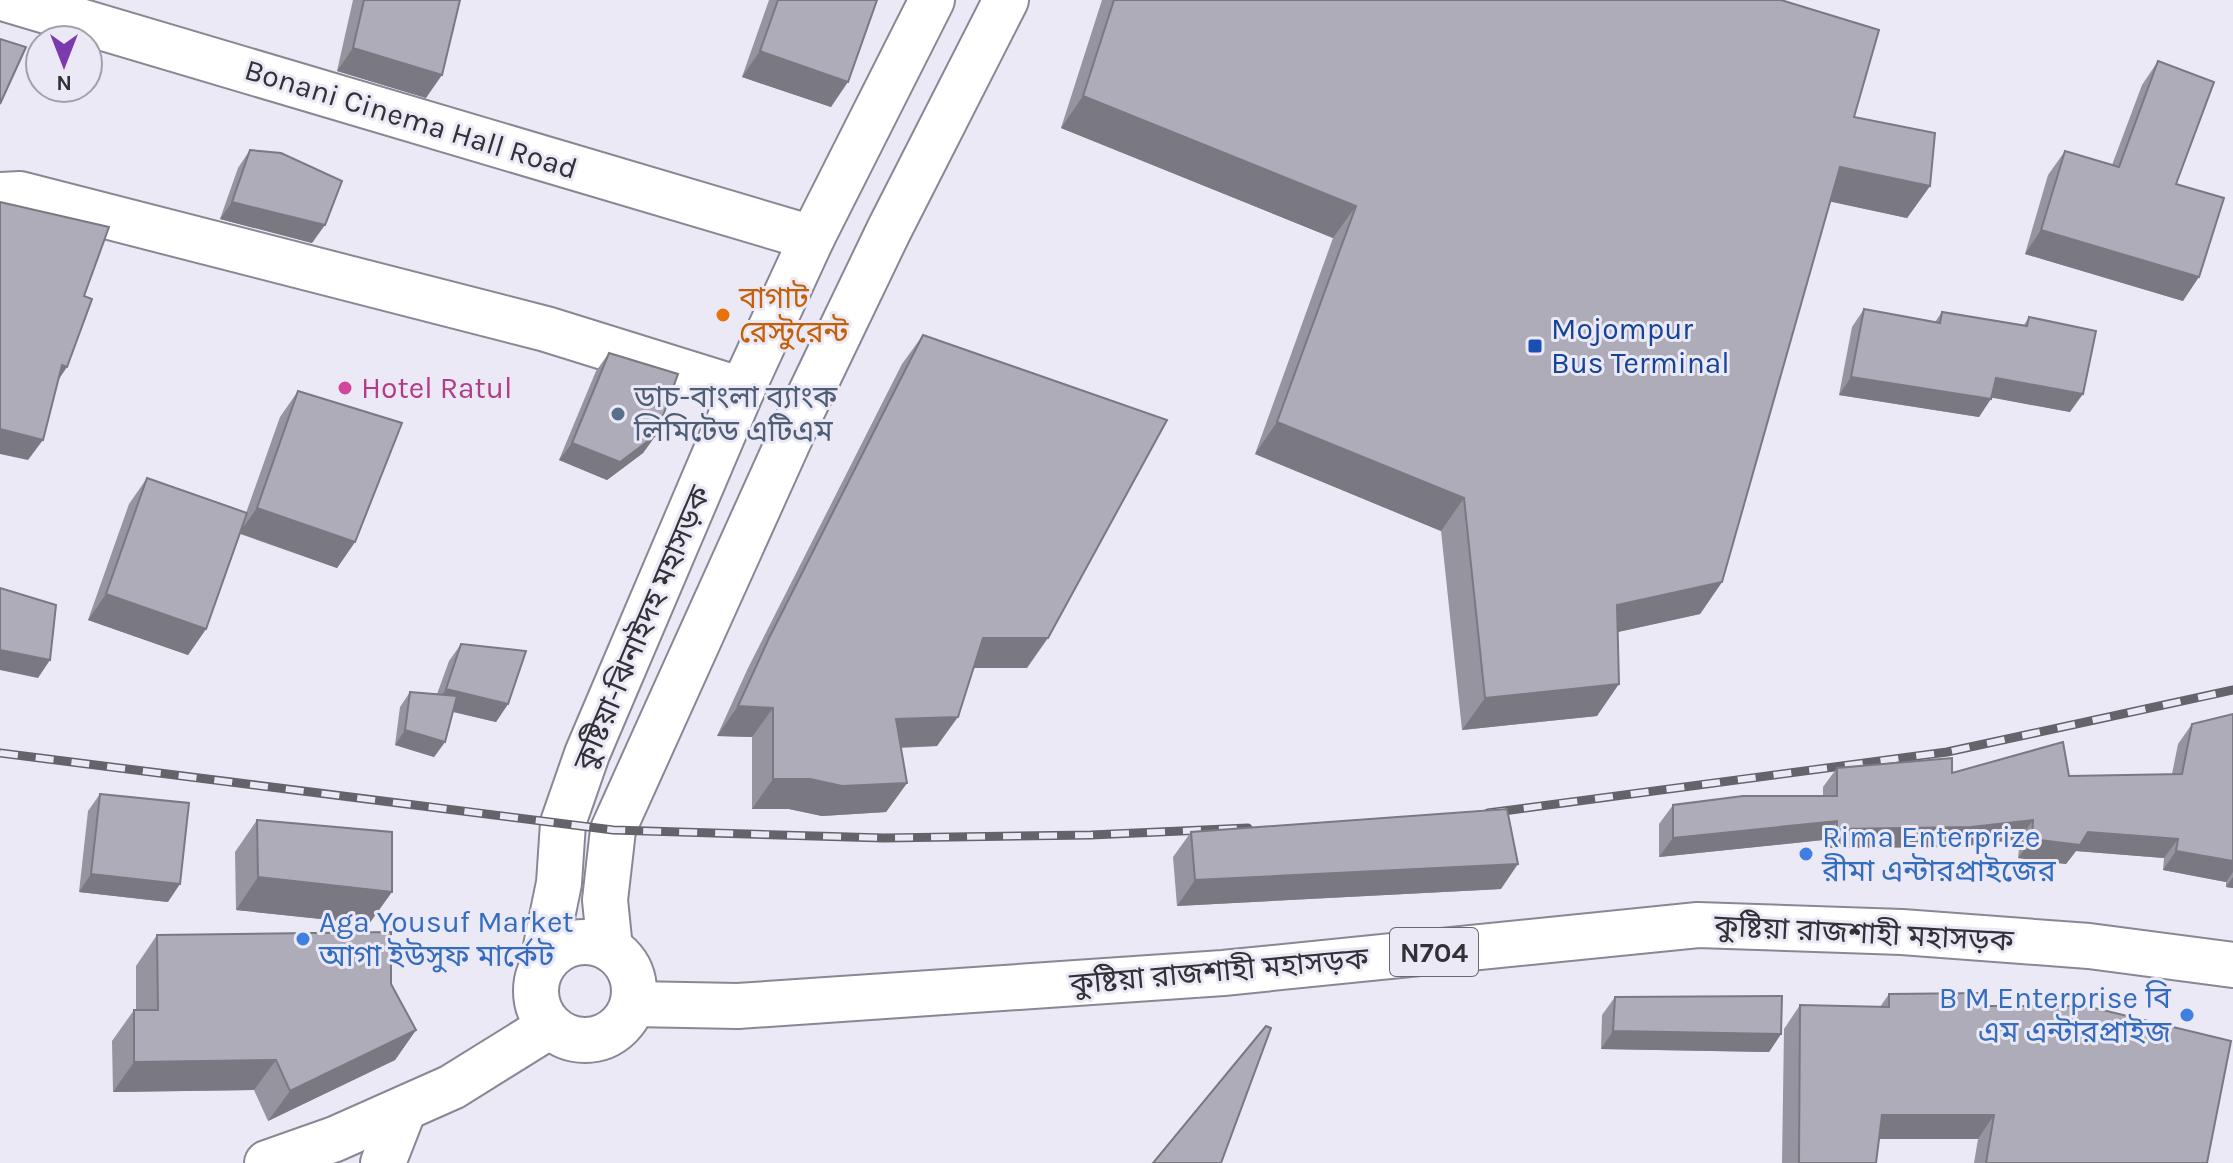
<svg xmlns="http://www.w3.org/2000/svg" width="2233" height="1163" font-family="Karla,'Noto Sans Bengali',sans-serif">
  <rect width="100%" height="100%" fill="#ebe9f6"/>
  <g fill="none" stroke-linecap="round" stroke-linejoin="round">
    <!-- minor casing -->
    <g stroke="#898793" stroke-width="48">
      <g id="minor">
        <path d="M9,0L812,238"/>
        <path d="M0,195L20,194L546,329L742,390"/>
      </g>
    </g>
    <!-- tertiary casing -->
    <g stroke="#898793" stroke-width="48">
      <path id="tertiary" d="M383,1163L404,1109"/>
    </g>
    <!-- secondary casing -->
    <g stroke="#898793" stroke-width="48">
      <path id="secondary" d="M267,1163L335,1139L452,1087L550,1026"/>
    </g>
    <!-- trunk casing -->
    <g stroke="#898793" stroke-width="48">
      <g id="trunk">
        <circle cx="585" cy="991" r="49"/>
        <path d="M610,949L605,900L613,830L803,409L889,230L1006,0"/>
        <path d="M542,966L559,883L563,823L587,754L742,390L812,238L932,0"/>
        <path d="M633,1004L738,1006L1223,973L1698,925L1902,932L2089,946L2233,965"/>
      </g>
    </g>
    <!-- minor -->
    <use href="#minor" stroke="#fff" stroke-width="44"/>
    <!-- tertiary -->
    <use href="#tertiary" stroke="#fff" stroke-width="44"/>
    <!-- secondary -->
    <use href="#secondary" stroke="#fff" stroke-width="44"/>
    <!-- trunk -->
    <use href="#trunk" stroke="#fff" stroke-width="44"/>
    <!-- rail casing -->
    <g stroke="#64636a" stroke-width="9">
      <g id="rail">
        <path d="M0,753L613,830L884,838L1091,835L1248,828"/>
        <path d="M1488,813L1947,752L2233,690"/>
      </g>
    </g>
    <!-- rail -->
    <use href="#rail" stroke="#ebe9f6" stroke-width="6" stroke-dasharray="18" stroke-linecap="butt"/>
  </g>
  <!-- wall -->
  <g fill="#96949e">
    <path d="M353,0H460L426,98L337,71Z"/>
    <path d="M769,0H877L831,107L742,77Z"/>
    <path d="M1102,0H1781L1854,117L1930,186L1907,218L1830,201L1722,582L1700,614L1618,632L1597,716L1462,730L1441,531L1255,454L1333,238L1061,128Z"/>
    <path d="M2158,61L2176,184L2183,301L2025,254L2048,175L2065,151L2112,165L2142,85Z"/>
    <path d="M250,150L312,243L220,219L238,168Z"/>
    <path d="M1864,309L1935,322L1942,312L2024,325L2029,317L2070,412L1991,397L1979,417L1839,395L1852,327Z"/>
    <path d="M923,335L1027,668H974L937,746L901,748L907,783L886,812L822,816L789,809H752V737L717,736L748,668L902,364Z"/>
    <path d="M609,353L656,435L643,453L607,480L559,460L596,371Z"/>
    <path d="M298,391L355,542L337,568L240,534L206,629L188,655L88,620L129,504L147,478L246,513L280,417Z"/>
    <path d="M461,644L508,704L496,722L453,712L445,742L434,757L395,745L400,707L410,692L437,694L449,661Z"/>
    <path d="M2233,714V888L2226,887V882L2163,870L2164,858L2076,851L2066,864L2018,858L2020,839L1958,847L1823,848V840L1659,857V824L1673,805L1823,796V787L1837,768L2069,776L2172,774L2178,744L2192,724Z"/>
    <path d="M100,794L168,902L79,892L88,811Z"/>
    <path d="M257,820L369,924L236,910L235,852Z"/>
    <path d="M1191,832L1501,889L1177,906L1173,857Z"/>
    <path d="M157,935L391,984L416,1030L395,1060L268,1121L254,1090L113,1092L112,1041L134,1010H136V966Z"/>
    <path d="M1889,994L1984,1006L2207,1163H1974L1978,1139H1879L1876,1163H1782L1784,1029L1800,1005L1880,1007Z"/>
    <path d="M1615,997L1781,1034L1769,1052L1601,1049L1602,1015Z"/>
  </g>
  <!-- shaded-wall -->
  <g fill="#7a7881">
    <path d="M353,48L442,75L426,98L337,71Z"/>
    <path d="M760,51L848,82L831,107L742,77Z"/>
    <path d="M1083,96L1356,206L1333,238L1061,128Z"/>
    <path d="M1840,167L1930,186L1907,218L1818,199Z"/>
    <path d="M232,202L325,225L312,243L220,219Z"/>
    <path d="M2041,230L2199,277L2183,301L2025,254Z"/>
    <path d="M62,365L67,367L53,388Z"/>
    <path d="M1851,377L1991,399L1979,417L1839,395Z"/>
    <path d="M1996,378L2083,394L2070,412L1983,396Z"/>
    <path d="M1277,422L1464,498L1441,531L1255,454Z"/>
    <path d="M0,429L43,440L28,460L0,454Z"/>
    <path d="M656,435L643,453L607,480L559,460L572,443Z"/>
    <path d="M257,508L355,542L337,568L239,533Z"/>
    <path d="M1722,582L1700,614L1595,637L1617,605Z"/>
    <path d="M106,594L206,629L188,655L88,620Z"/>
    <path d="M983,638H1048L1027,668H963Z"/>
    <path d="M0,650L50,660L38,678L0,670Z"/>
    <path d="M1619,684L1597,716L1462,730L1485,698Z"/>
    <path d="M446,689L508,704L496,722L433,707Z"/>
    <path d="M738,706L773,708L752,737L717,736Z"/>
    <path d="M958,717L937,746L876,748L896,719Z"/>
    <path d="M405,730L445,742L434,757L395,745Z"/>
    <path d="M773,779H810L907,783L886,812L822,816L789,809H752Z"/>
    <path d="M2033,820L2020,839L1958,847L1823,848L1837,829Z"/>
    <path d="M1837,821L1823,840L1659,857L1673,838Z"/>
    <path d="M2088,832L2178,839L2164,858L2076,851L2066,864L2018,858L2032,839Z"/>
    <path d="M2176,851L2233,861V872L2226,882L2163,870Z"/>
    <path d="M1518,864L1501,889L1177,906L1195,880Z"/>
    <path d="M91,874L180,884L168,902L79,892Z"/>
    <path d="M258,877L392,892L369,924L236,910Z"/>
    <path d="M2233,877V888L2226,887Z"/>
    <path d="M416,1030L395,1060L268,1121L290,1091Z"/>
    <path d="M1613,1031L1781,1034L1769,1052L1601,1049Z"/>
    <path d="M276,1060L254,1090L113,1092L134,1062Z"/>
    <path d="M1882,1115H1994L1978,1139H1866Z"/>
  </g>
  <!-- building -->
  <g fill="#aeacb8" stroke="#7a7881" stroke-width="2">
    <path d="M364,0H460L442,75L353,48Z"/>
    <path d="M778,0H877L848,82L760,51Z"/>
    <path d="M1114,0H1781L1879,30L1854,117L1935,133L1930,186L1840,167L1722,582L1617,605L1619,684L1485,698L1464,498L1277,422L1356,206L1083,96Z"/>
    <path d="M0,39L26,47L0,104Z"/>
    <path d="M2158,61L2214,82L2176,184L2224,198L2199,277L2041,230L2065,151L2119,167Z"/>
    <path d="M250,150L281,153L342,181L325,225L232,202Z"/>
    <path d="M0,202L109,227L84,296L92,299L67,367L62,365L43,440L0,429Z"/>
    <path d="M1864,309L1940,323L1942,312L2027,326L2029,317L2096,331L2083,394L1996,378L1991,399L1851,377Z"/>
    <path d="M923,335L1167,420L1048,638H983L958,717L896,719L907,783L842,786L810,779H773V708L738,706L769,638Z"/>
    <path d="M609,353L678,374L656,435L620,462L572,443Z"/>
    <path d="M298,391L402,423L355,542L257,508Z"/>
    <path d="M147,478L247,513L206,629L106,594Z"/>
    <path d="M0,588L56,605L50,660L0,650Z"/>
    <path d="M461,644L526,651L508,704L446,689Z"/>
    <path d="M410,692L457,696L445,742L405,730Z"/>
    <path d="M2233,714V861L2176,851L2178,839L2088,832L2080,845L2032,839L2033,820L1971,827L1837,829V821L1673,838V805L1743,796H1837V768L1952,758V773L2063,742L2069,776L2182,774L2192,724Z"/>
    <path d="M100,794L189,803L180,884L91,874Z"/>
    <path d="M1507,809L1518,864L1195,880L1191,832Z"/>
    <path d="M257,820L392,832V892L258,877Z"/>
    <path d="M391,932V984L416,1030L290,1091L276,1060L134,1062V1010H158L157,935Z"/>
    <path d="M1984,993V1006H2086L2231,1041L2207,1163H1986L1994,1115H1882L1876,1163H1799L1800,1005L1889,1007V994Z"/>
    <path d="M1782,996L1781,1034L1613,1031L1615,997Z"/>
    <path d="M1266,1026L1271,1028L1221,1163H1153Z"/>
  </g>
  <!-- markers -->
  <circle fill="#e8710a" stroke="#ebe9f6" stroke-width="3" cx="723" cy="315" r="8"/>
  <rect fill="#1a4fb4" stroke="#ebe9f6" stroke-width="3" x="1527" y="338" width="16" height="16" rx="4"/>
  <circle fill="#d1479c" stroke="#ebe9f6" stroke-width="3" cx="345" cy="388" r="8"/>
  <circle fill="#5c6f8a" stroke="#ebe9f6" stroke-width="3" cx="618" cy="414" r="8"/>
  <g fill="#3f7fe0" stroke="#ebe9f6" stroke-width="3">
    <circle cx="1806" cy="854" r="8"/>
    <circle cx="303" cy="939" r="8"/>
    <circle cx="2187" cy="1015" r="8"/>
  </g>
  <g text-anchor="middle" stroke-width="6" stroke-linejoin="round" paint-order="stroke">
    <!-- shield labels -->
    <rect fill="#ebe9f6" stroke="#6a6870" stroke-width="2" x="1390" y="928" width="88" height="48" rx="6"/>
    <g font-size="28" font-weight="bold" fill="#323136">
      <text x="1434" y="962">N704</text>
    </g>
    <!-- street labels -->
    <g font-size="30" fill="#323136" stroke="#ebe9f6">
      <text transform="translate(411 119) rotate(17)" y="10">Bonani Cinema Hall Road</text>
      <text transform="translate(642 628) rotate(-67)" y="10">কুষ্টিয়া-ঝিনাইদহ মহাসড়ক</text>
      <text transform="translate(1864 933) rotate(3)" y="10">কুষ্টিয়া রাজশাহী মহাসড়ক</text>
      <text transform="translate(1219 971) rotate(-5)" y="10">কুষ্টিয়া রাজশাহী মহাসড়ক</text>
    </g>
    <!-- food labels -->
    <g font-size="30" fill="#c56008" stroke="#ebe9f6" text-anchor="start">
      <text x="739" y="308">বাগাট<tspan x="739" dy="34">রেস্টুরেন্ট</tspan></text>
    </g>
    <!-- transit labels -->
    <g font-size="30" fill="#164399" stroke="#ebe9f6" text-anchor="start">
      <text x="1551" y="339">Mojompur<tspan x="1551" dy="34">Bus Terminal</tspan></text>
    </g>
    <!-- hotel labels -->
    <g font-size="30" fill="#b23c85" stroke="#ebe9f6" text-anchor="start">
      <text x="361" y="398">Hotel Ratul</text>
    </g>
    <!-- service labels -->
    <g font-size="30" fill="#4e5e75" stroke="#ebe9f6" text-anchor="start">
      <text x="634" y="407">ডাচ-বাংলা ব্যাংক<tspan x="634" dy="34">লিমিটেড এটিএম</tspan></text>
    </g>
    <!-- shop labels -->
    <g font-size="30" fill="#366cbe" stroke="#ebe9f6" text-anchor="start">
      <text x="1822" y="847">Rima Enterprize<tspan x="1822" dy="34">রীমা এন্টারপ্রাইজের</tspan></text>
      <text x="319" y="932">Aga Yousuf Market<tspan x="319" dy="34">আগা ইউসুফ মার্কেট</tspan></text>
      <text x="2171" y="1008" text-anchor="end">B M Enterprise বি<tspan x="2171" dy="34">এম এন্টারপ্রাইজ</tspan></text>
    </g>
  </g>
  <!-- north arrow -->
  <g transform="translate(64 64) rotate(180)"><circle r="38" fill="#ebe9f6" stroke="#a19fa9" stroke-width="2"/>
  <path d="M0-6L14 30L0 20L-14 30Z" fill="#7b3aae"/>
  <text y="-12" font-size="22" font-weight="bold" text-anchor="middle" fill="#323136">N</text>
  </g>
</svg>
